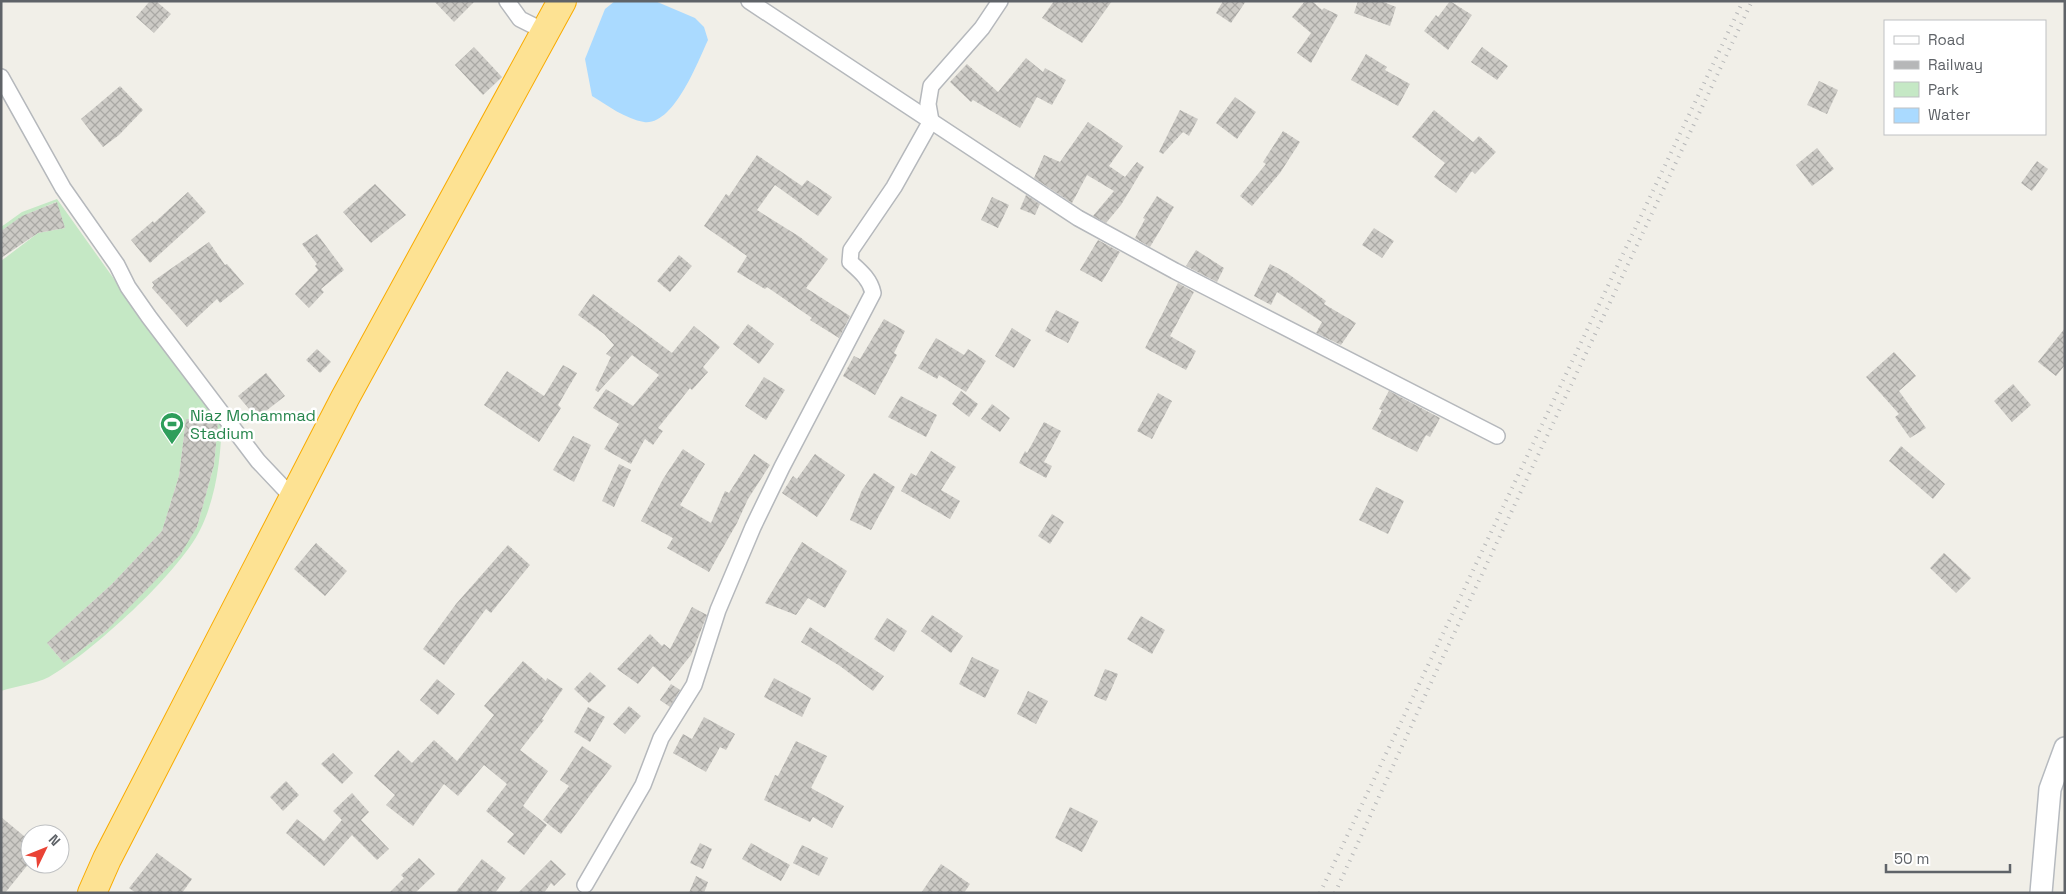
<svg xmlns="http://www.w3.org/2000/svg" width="2066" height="894" font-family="'Space Grotesk',sans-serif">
  <defs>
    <pattern id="building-cross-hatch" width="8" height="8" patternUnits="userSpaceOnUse" patternTransform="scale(1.25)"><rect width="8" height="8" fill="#cccac5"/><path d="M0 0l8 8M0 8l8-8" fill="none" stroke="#a9a8a4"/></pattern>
  </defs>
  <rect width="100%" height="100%" fill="#f1efe8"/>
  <!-- green -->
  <path fill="#c5e8c5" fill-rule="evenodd" d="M57,199L166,352L222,418C221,455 217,496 200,530C178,574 92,652 49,677C35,684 16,686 1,691V261L38,233L65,228L56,202L23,216L1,231V227L22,212ZM186,420H218L214,465L197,527L106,631L64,663L47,643L112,584L162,531L179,476Z"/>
  <!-- water -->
  <path fill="#aadaff" d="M615,1H655L695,18L704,27L708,40C698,61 674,126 644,122C626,119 608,106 592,96L585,59L605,9Z"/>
  <!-- building -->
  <g fill="url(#building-cross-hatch)">
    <path d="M150,1H156L171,14L154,33L136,17Z"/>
    <path d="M434,1H475L454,22Z"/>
    <path d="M1054,1H1112L1082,43L1042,18Z"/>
    <path d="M1223,1H1246L1231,23L1216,13Z"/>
    <path d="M1305,1H1312L1322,10L1324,8L1338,15L1311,63L1297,53L1311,33L1292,17Z"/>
    <path d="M1358,1H1381L1396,7L1390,26L1354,13Z"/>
    <path d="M1450,1L1472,15L1448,50L1424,31L1436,15L1438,17Z"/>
    <path d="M474,47L502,77L483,95L455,65Z"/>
    <path d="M1482,47L1508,66L1497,80L1471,62Z"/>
    <path d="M1366,54L1387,67L1385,70L1410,84L1398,106L1351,80Z"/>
    <path d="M1026,58L1043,72L1045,68L1066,80L1052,105L1037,97L1020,128L973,100L971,102L950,82L967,64L998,92Z"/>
    <path d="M1819,81L1838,90L1827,114L1807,105Z"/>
    <path d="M120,86L143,110L119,135L103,147L81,119Z"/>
    <path d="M1235,97L1256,112L1237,139L1216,123Z"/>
    <path d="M1180,110L1198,119L1189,136L1183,132L1163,154L1159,152Z"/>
    <path d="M1434,110L1473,142L1479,136L1496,152L1475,174L1472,171L1456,193L1434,177L1445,163L1412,137Z"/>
    <path d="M1088,122L1123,146L1109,166L1125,177L1137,162L1144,167L1121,205L1106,223L1093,216L1114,191L1087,175L1072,203L1034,178L1044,155L1060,162Z"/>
    <path d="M1283,131L1300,142L1280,173L1252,206L1240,196L1266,164L1263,162Z"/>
    <path d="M1817,148L1834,169L1812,186L1796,165Z"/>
    <path d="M757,155L802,186L807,180L832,197L818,216L775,185L757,210L800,237L828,259L806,288L850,316L839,338L810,320L812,318L767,287L765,289L737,272L747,256L704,226L726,194L729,196Z"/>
    <path d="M2037,161L2048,169L2032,191L2021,183Z"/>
    <path d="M375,184L406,215L371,243L343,212Z"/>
    <path d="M188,192L206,212L150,263L131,240L153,221L154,223Z"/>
    <path d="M1026,195L1040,204L1035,215L1020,209Z"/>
    <path d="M1157,196L1174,207L1150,247L1135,238L1145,219L1143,218Z"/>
    <path d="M992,197L1009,205L998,228L981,220Z"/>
    <path d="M57,202L65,228L38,233L1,258V231L22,216Z"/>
    <path d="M1374,228L1394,241L1382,258L1362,245Z"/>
    <path d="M317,234L344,270L321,289L324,292L309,308L295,294L318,270L315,266L317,264L302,244Z"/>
    <path d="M1098,240L1120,252L1102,282L1080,270Z"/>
    <path d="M209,242L225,265L227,264L244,284L220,303L217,299L187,327L152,288L154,285L152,282Z"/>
    <path d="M1196,250L1224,268L1217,282L1186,266Z"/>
    <path d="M679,255L692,266L670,292L657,281Z"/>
    <path d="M1270,264L1287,273L1326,301L1324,304L1356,323L1341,345L1316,333L1322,322L1277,292L1271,305L1254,296Z"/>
    <path d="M1178,283L1194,292L1170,336L1196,351L1186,370L1145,348Z"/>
    <path d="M593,294L672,353L694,326L720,347L703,367L708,372L692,390L690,388L658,428L663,431L653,445L645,439L631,464L604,449L619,424L593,408L606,389L633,406L659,375L632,355L598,392L595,390L611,357L606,354L614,345L604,334L578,315Z"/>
    <path d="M1056,310L1079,322L1068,343L1045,331Z"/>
    <path d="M884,319L905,331L894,353L897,355L875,395L843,376L854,356L860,359Z"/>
    <path d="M748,324L774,344L759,364L733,344Z"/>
    <path d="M1012,328L1031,340L1014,368L995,356Z"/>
    <path d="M2065,328V365L2056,376L2038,362Z"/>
    <path d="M936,338L964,355L968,349L986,361L966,392L939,375L937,379L918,368Z"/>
    <path d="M317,349L331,362L320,373L306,360Z"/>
    <path d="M1894,352L1916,376L1899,391L1926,428L1910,438L1895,417L1899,414L1866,377Z"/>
    <path d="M563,365L577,373L558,405L561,408L539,442L484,405L507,371L544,396Z"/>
    <path d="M266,373L285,396L257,418L238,396Z"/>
    <path d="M764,377L785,390L766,420L745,406Z"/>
    <path d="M2013,384L2031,405L2012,422L1994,401Z"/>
    <path d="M961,391L978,404L969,417L952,404Z"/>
    <path d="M1389,391L1440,418L1430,437L1426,435L1417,452L1372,429L1382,410L1379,409Z"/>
    <path d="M1158,393L1172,401L1152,439L1137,431Z"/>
    <path d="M901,396L937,415L926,437L888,417Z"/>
    <path d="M992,404L1010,418L1000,432L981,419Z"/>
    <path d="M186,419L215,420L218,423L214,465L197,527L180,555L153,583L106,631L64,663L47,643L112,584L162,531L179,476Z"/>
    <path d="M1044,422L1061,431L1044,462L1052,466L1046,478L1019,463L1025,451L1027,453Z"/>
    <path d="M573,436L591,445L574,482L553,470Z"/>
    <path d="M1901,446L1945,484L1933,499L1889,461Z"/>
    <path d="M683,449L705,464L680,505L711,523L725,491L729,493L754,454L770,465L748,499L737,523L709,572L667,548L673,538L641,521L663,479Z"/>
    <path d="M931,451L956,467L941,490L960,501L950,519L901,491L911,473L916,476Z"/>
    <path d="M815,454L845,475L817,517L782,493L793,476L797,479Z"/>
    <path d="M619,464L631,470L614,507L602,501Z"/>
    <path d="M874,473L895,487L871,530L850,520L862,490Z"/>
    <path d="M1376,487L1404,501L1388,534L1359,520Z"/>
    <path d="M1052,514L1064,522L1050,544L1038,536Z"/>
    <path d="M802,542L847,571L825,608L808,598L796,615L765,603Z"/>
    <path d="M316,543L347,571L325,596L294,569Z"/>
    <path d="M508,545L530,565L491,613L486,609L444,665L423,649L456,604Z"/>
    <path d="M1944,553L1971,578L1956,593L1930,568Z"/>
    <path d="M692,607L707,615L691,655L670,681L653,666L638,684L617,669L650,634L662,646L664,644L670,649Z"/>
    <path d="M932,615L963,636L951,653L921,631Z"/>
    <path d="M1141,616L1165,630L1152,654L1127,639Z"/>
    <path d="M887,618L907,631L894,652L874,639Z"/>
    <path d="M810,627L884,676L873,691L840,666L801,642Z"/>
    <path d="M972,657L999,670L985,698L959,684Z"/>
    <path d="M523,661L546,681L547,678L563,689L542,719L544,720L520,750L548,771L523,806L547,825L524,855L507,842L514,834L486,811L507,784L484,765L458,796L444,784L413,826L386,805L395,795L374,776L398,750L412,763L434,740L457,761L494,715L484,706Z"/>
    <path d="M1105,669L1118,674L1106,701L1094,696Z"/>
    <path d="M590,672L606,686L589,703L574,689Z"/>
    <path d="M774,678L811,698L802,717L764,697Z"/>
    <path d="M437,679L455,694L438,715L420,700Z"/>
    <path d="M671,684L680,690L670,707L660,700Z"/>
    <path d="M1028,691L1048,701L1036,724L1017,714Z"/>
    <path d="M629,706L641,716L625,734L613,724Z"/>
    <path d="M588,707L605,717L590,742L574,732Z"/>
    <path d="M704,717L735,734L726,750L720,747L706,772L673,753L683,734L692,739Z"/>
    <path d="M796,741L827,756L811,788L844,806L832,828L813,817L810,822L764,800L775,775L778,776Z"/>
    <path d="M582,746L612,766L561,834L543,820L569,786L560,780Z"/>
    <path d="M333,753L353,773L342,784L321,764Z"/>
    <path d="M286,781L299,795L283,811L270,797Z"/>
    <path d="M352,793L369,812L361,820L389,849L377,860L352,835L324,866L286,833L297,819L324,841L342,820L333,811Z"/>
    <path d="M1070,807L1098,821L1082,852L1055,838Z"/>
    <path d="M1,817L30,841V862L5,893H1Z"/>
    <path d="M700,843L712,849L703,869L690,863Z"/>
    <path d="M751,843L790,865L781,881L742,859Z"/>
    <path d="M802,845L828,858L819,876L793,863Z"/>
    <path d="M157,853L192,879L182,893H136L129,888Z"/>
    <path d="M419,858L435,874L415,893H389L404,878L401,875Z"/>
    <path d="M482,859L506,878L495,893H455Z"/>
    <path d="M551,860L566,874L554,886L551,883L544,893H518Z"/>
    <path d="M941,864L970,884L964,893H921Z"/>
    <path d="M696,876L708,882L704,893H689Z"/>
  </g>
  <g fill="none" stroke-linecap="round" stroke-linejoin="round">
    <!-- street casing -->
    <g stroke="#b5b8bc" stroke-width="18">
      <g id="street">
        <path d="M507,1L520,19L546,32"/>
        <path d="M749,1L1078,218L1175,271L1497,436"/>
        <path d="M1,77L63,188L117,265L128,287L149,317L258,461L293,498"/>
        <path d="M585,885L643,785L661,738L694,685L718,610L753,527L782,467L873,293C870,279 860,271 850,262L851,250L894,187L931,121L928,104L931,86L982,28L1000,1"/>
      </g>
    </g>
    <!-- secondary casing -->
    <g stroke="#b6babf" stroke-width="24">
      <path id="secondary" d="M2041,893L2050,789L2065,748"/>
    </g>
    <!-- highway casing -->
    <g stroke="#f9ab00" stroke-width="30">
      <path id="highway" d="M92,893L107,859L345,398L562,1"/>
    </g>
    <!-- street -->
    <use href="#street" stroke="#fff" stroke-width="15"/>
    <!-- secondary -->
    <use href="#secondary" stroke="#fff" stroke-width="21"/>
    <!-- highway -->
    <use href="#highway" stroke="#fde293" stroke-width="28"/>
    <!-- rail -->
    <g stroke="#b6b7b8" stroke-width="4" stroke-dasharray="1 6" stroke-linecap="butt">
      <path d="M1320,893L1743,1"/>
      <path d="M1335,893L1435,674L1752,1"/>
    </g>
  </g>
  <!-- icons -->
  <defs>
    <g id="stadium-pin" transform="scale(1.25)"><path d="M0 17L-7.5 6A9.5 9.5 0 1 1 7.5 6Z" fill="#2e9e5b" stroke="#fff"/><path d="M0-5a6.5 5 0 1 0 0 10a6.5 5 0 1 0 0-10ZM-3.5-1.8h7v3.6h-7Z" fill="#fff"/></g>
  </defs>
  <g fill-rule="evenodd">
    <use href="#stadium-pin" x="172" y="424"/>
  </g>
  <g text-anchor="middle" stroke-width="5" stroke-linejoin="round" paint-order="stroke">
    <!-- leisure labels -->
    <g font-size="16" fill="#27864d" stroke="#fff" text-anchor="start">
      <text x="190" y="421">Niaz Mohammad<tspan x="190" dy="18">Stadium</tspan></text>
    </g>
  </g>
  <!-- border -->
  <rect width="2066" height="894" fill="none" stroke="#5f6368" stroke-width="5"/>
  <!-- legend -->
  <rect x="1884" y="20" width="162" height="115" fill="#ffffff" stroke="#bfc1c3"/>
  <rect x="1894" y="36" width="25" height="8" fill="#ffffff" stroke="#bfc1c3"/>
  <text x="1928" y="45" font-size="15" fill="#5f6368">Road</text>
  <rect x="1894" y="61" width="25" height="8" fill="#b6b7b8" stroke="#bfc1c3"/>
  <text x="1928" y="70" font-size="15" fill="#5f6368">Railway</text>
  <rect x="1894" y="82" width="25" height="15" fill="#c5e8c5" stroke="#bfc1c3"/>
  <text x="1928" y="95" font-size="15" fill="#5f6368">Park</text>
  <rect x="1894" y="108" width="25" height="15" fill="#aadaff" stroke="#bfc1c3"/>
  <text x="1928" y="120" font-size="15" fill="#5f6368">Water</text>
  <!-- north arrow -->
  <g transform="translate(45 849) rotate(47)"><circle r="24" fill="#ffffff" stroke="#bfc1c3"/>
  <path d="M0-4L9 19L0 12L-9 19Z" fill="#ea4335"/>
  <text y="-8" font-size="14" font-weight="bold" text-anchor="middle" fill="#5f6368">N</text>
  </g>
  <!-- scale -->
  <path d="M1886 864v8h124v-8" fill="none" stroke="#5f6368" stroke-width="2.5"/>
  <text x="1894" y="864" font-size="15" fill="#5f6368" stroke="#ffffff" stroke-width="4" paint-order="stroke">50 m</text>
</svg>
